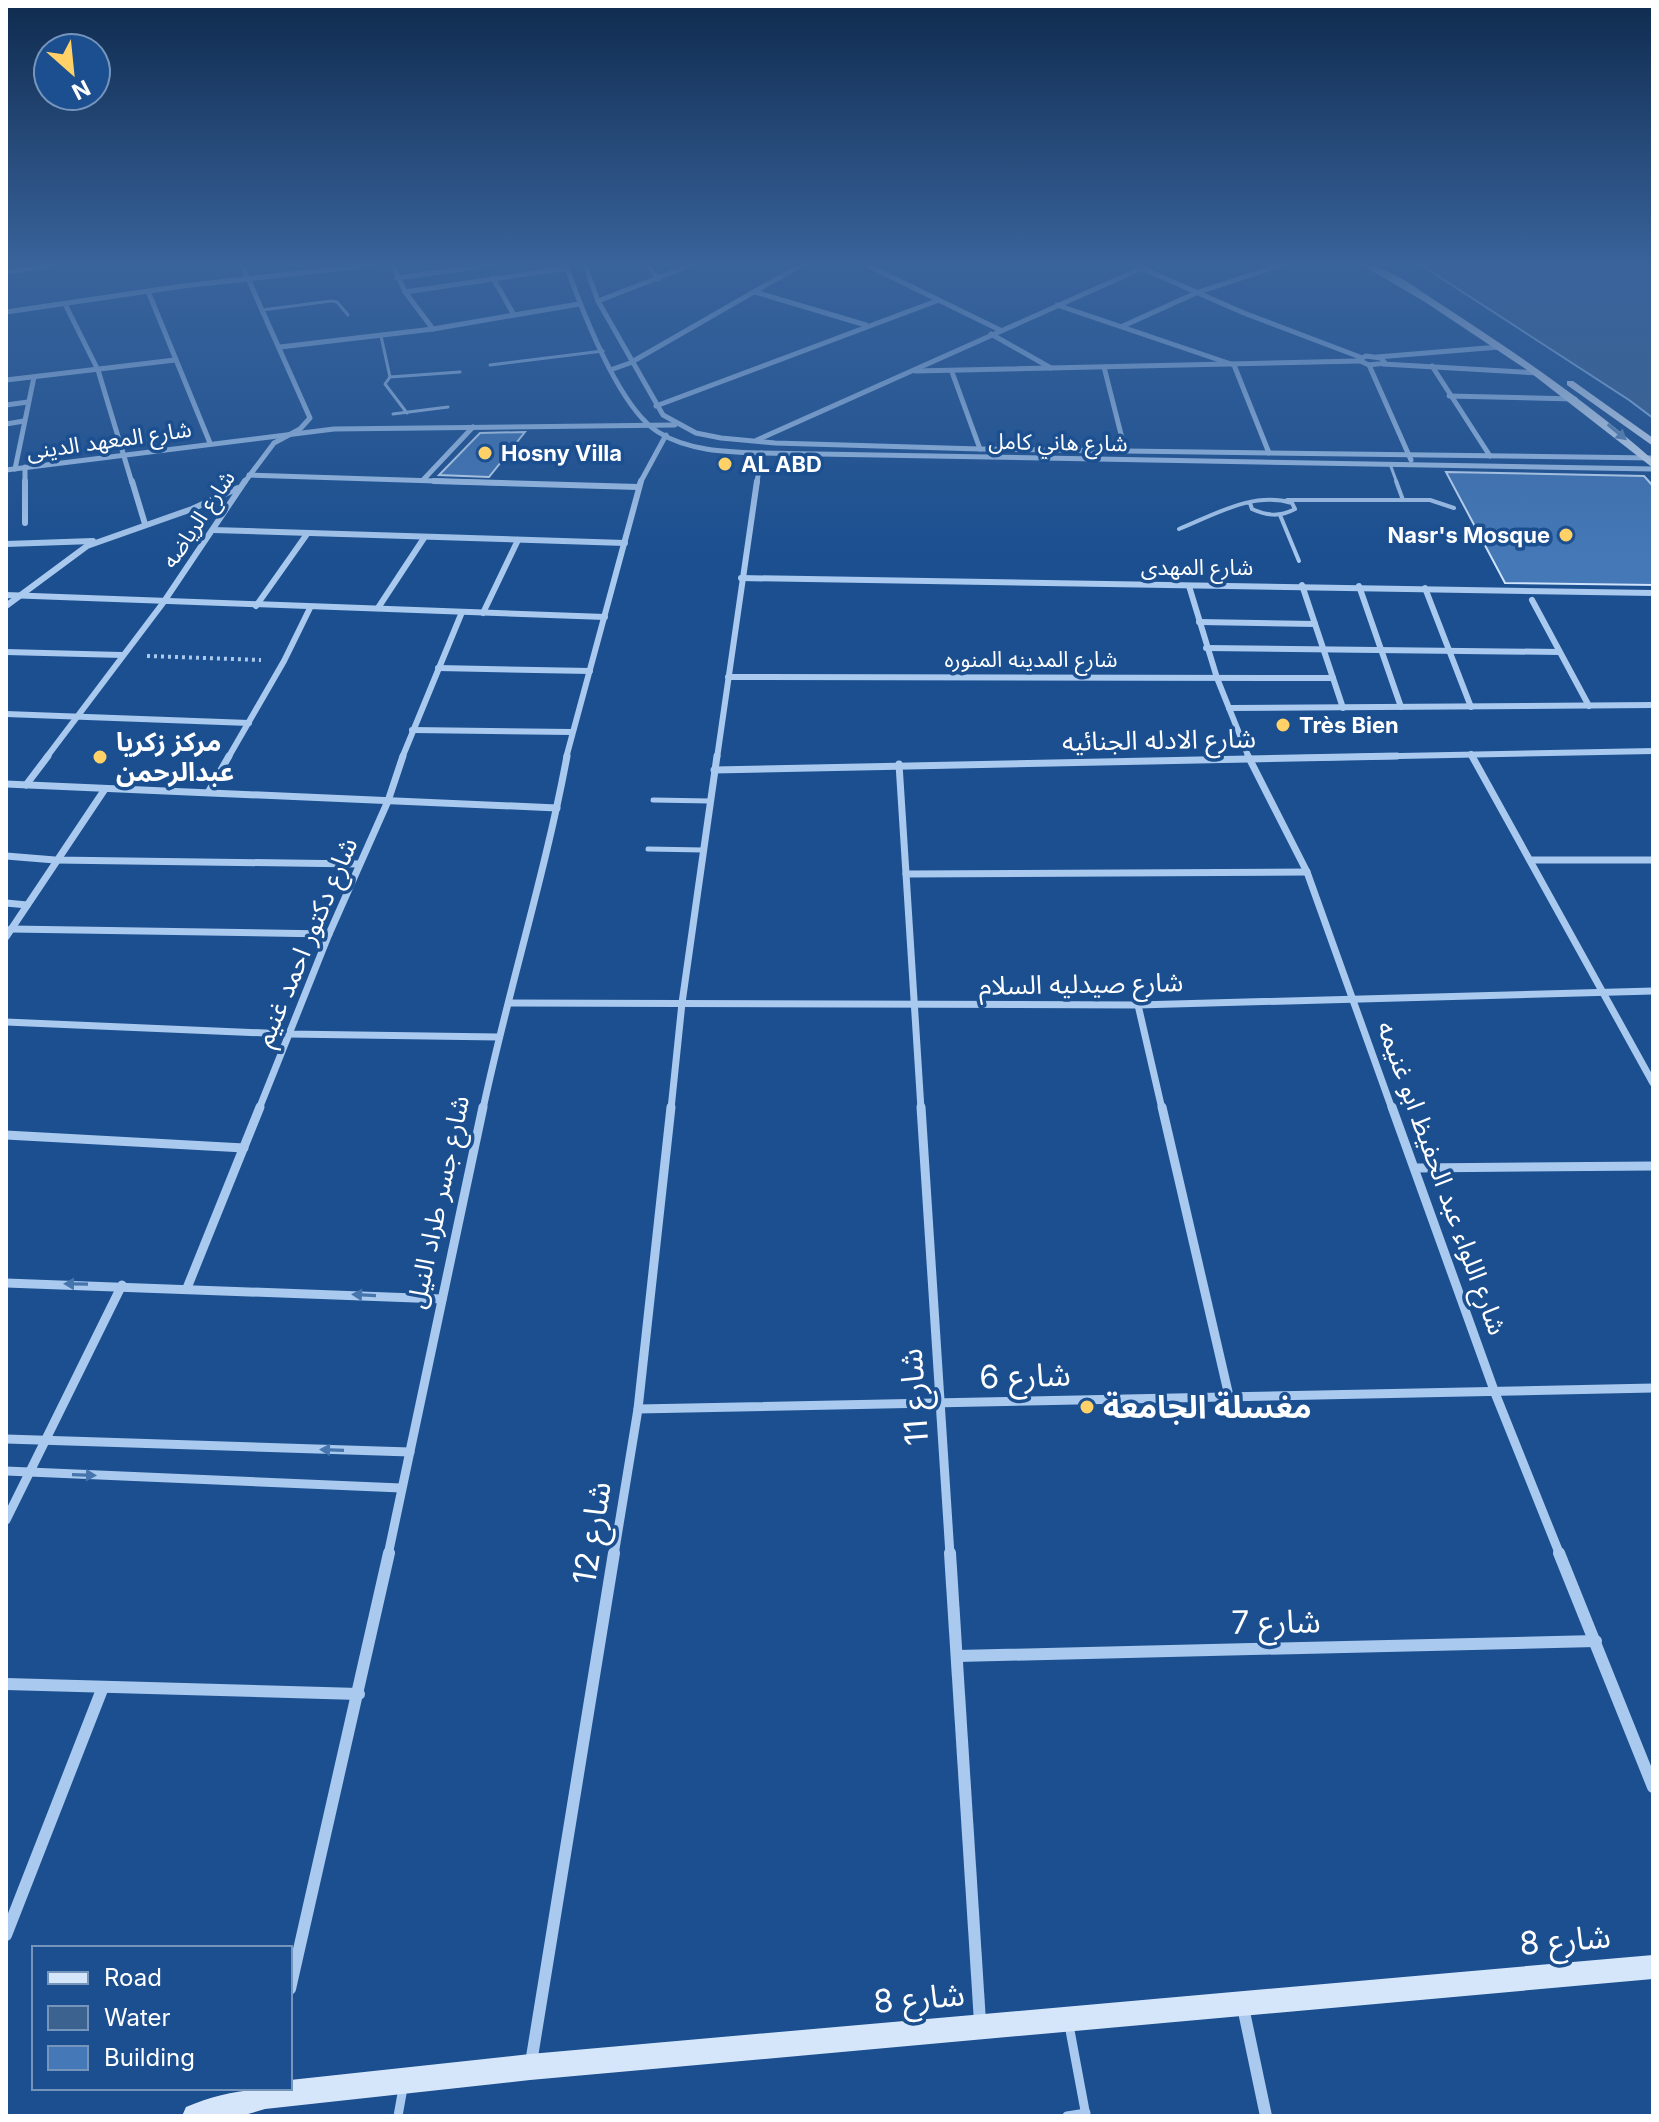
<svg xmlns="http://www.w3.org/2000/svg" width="1659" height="2122" font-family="Inter,'Noto Sans Arabic',sans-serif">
  <rect width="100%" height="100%" fill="#1b4f8f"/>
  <!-- water -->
  <path fill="#3c6290" stroke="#9cc4f0" stroke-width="2" d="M1421,265H1653V418L1629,400Z"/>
  <!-- building -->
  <g fill="#4478b7" stroke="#cfe3fa" stroke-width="2">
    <path d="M525,432L489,477L439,475L480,433Z"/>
    <path d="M1446,472L1644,476L1653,486V585L1505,583Z"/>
  </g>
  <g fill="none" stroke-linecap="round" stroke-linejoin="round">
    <!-- path -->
    <path stroke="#a9c9ee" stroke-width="4" stroke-dasharray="3 4" stroke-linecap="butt" d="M147,656L261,660"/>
    <!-- lane-far3 -->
    <g stroke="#a9c9ee" stroke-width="3">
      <path d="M262,310L331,301L337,302L348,315"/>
      <path d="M381,336L390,377L460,372"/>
      <path d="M490,365L603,351"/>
      <path d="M390,377L385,384L407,413"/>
      <path d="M393,414L448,407"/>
      <path d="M1390,464L1397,483"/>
    </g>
    <!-- lane-far2 -->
    <g stroke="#a9c9ee" stroke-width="4">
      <path d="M1396,481L1403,500"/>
      <path d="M1287,500H1430L1454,508"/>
      <path d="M1280,515L1299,561"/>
      <path d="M1179,529C1214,515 1253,491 1292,503L1295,509C1280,517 1267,516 1252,509L1250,503"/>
    </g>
    <!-- lane-far1 -->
    <g stroke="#a9c9ee" stroke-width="5">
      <path d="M653,800L710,801"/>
      <path d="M648,849L703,850"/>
    </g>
    <!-- lane -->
    <g stroke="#a9c9ee" stroke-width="9">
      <path d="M1069,2025L1086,2116"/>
      <path d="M398,2116L403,2088"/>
      <path d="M1067,2116L1086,2113"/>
    </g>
    <!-- street-far4 -->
    <g stroke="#a9c9ee" stroke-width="5">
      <path d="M242,265L310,418L300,429L274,443L244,483"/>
      <path d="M393,265L405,292L433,329"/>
      <path d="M566,265C582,310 618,407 658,432C688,451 727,452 761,453L1653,469"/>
      <path d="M585,265L598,301L663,415L696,433L721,438L775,443L980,449L1653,458"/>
      <path d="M648,265L658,279"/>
      <path d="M867,265L1000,330"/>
      <path d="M1139,267L1244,313L1360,357"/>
      <path d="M6,272L54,265"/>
      <path d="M397,278L490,265"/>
      <path d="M493,278L514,315"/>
      <path d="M148,291L210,443"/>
      <path d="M405,292L567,268"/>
      <path d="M755,292L866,325"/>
      <path d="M598,301L691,265"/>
      <path d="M65,304L98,370L132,483"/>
      <path d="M1057,305L1234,365L1269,453"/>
      <path d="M6,312L183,286L372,265"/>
      <path d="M1123,326L1196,293L1281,265"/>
      <path d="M991,334L1051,368"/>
      <path d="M280,347L433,329L579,304"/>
      <path d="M1366,356L1381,358L1385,363L1369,365L1358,360Z"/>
      <path d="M1377,357L1499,347"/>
      <path d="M1383,364L1538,373"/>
      <path d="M1369,365L1411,460"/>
      <path d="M1432,366L1490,456"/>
      <path d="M1104,367L1125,450"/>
      <path d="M613,369L630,363L801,265"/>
      <path d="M915,371L1359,361"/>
      <path d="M952,372L980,449"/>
      <path d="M6,380L175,360"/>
      <path d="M1449,396L1575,399"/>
      <path d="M6,405L28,402"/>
      <path d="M656,406L939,300"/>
      <path d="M6,424L24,421"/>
      <path d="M757,440L1149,265"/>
      <path d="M25,467V483"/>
      <path d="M15,469L34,377"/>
      <path d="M6,470L334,429L675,425"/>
      <path d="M249,475L499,483"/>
      <path d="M423,480L473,427"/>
      <path d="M640,483L666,435"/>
      <path d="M757,483L761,453"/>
    </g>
    <!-- street-far3 -->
    <g stroke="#a9c9ee" stroke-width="6">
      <path d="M25,481V523"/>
      <path d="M132,481L145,524"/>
      <path d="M434,481L638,487"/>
      <path d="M213,530L625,543"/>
      <path d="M6,544L93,541"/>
      <path d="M741,578L1653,593"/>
      <path d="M1302,585L1343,708"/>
      <path d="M1189,586L1217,678L1249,758"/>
      <path d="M1359,586L1401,707"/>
      <path d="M1425,588L1471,707"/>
      <path d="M6,595L605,617"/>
      <path d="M1532,600L1589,706"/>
      <path d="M6,606L87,546L192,509L238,488"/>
      <path d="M256,606L307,534"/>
      <path d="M378,608L424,538"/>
      <path d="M483,613L518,540"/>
      <path d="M1199,622L1315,624"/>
      <path d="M1206,648L1559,652"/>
      <path d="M6,652L122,655"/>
      <path d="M438,668L590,671"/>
      <path d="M728,677L1333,678"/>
      <path d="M1229,708L1653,705"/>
      <path d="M6,714L249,723"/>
      <path d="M412,730L571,732"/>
      <path d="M1471,754L1473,758"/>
      <path d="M46,758L163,603L245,481"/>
      <path d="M228,758L284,661L310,608"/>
      <path d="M402,758L462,612"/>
      <path d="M566,758L641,481"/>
      <path d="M717,758L757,481"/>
      <path d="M1298,758L1653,751"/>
    </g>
    <!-- street-far2 -->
    <g stroke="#a9c9ee" stroke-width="7">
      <path d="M1248,756L1307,872L1392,1109"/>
      <path d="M1472,756L1653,1083"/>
      <path d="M899,764L921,1109"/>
      <path d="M714,770L1397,756"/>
      <path d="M6,784L557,808"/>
      <path d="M26,785L48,756"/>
      <path d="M209,791L229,756"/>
      <path d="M6,856L55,860L359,864"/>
      <path d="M1532,860H1653"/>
      <path d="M906,874L1307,872"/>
      <path d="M6,903L27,905"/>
      <path d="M11,929L329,934"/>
      <path d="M6,937L105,789"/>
      <path d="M509,1003L1138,1005L1653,991"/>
      <path d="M1138,1005L1162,1109"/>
      <path d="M6,1022L288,1034L498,1037"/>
      <path d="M259,1109L329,934L388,801L403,756"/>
      <path d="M483,1109C508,991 545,875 567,756"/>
      <path d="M671,1109L682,1003L717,756"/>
    </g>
    <!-- street-far1 -->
    <g stroke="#a9c9ee" stroke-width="9">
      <path d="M921,1107L950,1555"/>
      <path d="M1162,1107L1229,1396"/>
      <path d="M1392,1107L1495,1393L1560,1555"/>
      <path d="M6,1135L244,1148"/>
      <path d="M1416,1168L1653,1166"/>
      <path d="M6,1283L442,1299"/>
      <path d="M187,1288L260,1107"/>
      <path d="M638,1409L1653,1388"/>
      <path d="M6,1439L410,1452"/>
      <path d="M6,1471L401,1488"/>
      <path d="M6,1520L122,1285"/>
      <path d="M388,1555L483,1107"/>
      <path d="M614,1555L638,1409L671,1107"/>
    </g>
    <!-- street -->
    <g stroke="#a9c9ee" stroke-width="12">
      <path d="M950,1553L980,2022"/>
      <path d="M1559,1553L1653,1787"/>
      <path d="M958,1656L1596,1641"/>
      <path d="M6,1684L359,1694"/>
      <path d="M6,1935L103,1687"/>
      <path d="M290,1989L389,1553"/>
      <path d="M1243,2007L1266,2116"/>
      <path d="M531,2063L614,1553"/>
    </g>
    <!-- secondary -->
    <g fill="#d6e6fa" fill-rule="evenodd">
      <path d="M1362,265C1388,265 1417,289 1439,303C1513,351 1587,401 1653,460V468L1527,370L1425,302Z"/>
      <path d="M1567,381H1573L1653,438V446L1567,385Z"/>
      <path d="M1653,1955V1979L530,2080L265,2109L241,2116H182L186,2107C221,2092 252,2088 290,2088V2080L530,2054Z"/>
    </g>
  </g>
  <!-- one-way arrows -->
  <defs><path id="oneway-solid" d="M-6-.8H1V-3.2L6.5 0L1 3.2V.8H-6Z" transform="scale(2)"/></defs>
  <use fill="#668bba" href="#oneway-solid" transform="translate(1617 432) rotate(40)"/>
  <g fill="#4674ac">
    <use href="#oneway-solid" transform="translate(76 1284) rotate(-179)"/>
    <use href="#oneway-solid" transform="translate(364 1295) rotate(-177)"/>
    <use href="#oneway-solid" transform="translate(332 1450) rotate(-178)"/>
    <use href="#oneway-solid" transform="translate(84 1475) rotate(2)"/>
  </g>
  <!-- sky -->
  <linearGradient id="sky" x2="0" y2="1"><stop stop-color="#0f2b4f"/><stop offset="0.47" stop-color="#39639b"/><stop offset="1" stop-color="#39639b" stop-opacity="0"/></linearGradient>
  <rect width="1659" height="562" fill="url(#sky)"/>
  <!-- markers -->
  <g fill="#ffd166" stroke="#1b4f8f" stroke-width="3">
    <circle cx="485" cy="453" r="8"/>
    <circle cx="725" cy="464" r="8"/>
    <circle cx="1566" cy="535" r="8"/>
    <circle cx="1283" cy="725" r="8"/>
    <circle cx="100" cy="757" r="8"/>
    <circle cx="1087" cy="1407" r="8"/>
  </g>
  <g text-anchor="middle" stroke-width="7" stroke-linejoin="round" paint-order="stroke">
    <!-- far-street labels -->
    <g font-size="22" fill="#fff" stroke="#1b4f8f">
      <text transform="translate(109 440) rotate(-8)" y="8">شارع المعهد الدينى</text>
      <text transform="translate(1058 442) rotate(1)" y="8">شارع هاني كامل</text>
      <text transform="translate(198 519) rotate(-56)" y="8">شارع الرياضه</text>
      <text x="1197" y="575">شارع المهدى</text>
      <text x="1031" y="667">شارع المدينه المنوره</text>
    </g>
    <!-- far-poi labels -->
    <g font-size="22" font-weight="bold" fill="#fff" stroke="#1b4f8f" text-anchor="start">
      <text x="501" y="461">Hosny Villa</text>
      <text x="741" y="472">AL ABD</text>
      <text x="1550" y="543" text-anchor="end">Nasr's Mosque</text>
      <text x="1299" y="733">Très Bien</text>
    </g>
    <!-- street labels -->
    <g font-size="26" fill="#fff" stroke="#1b4f8f">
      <text transform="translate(1159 740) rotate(-1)" y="9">شارع الادله الجنائيه</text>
      <text transform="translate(306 942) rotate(-67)" y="9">شارع دكتور احمد غنيم</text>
      <text transform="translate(1081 984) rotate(-1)" y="9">شارع صيدليه السلام</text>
      <text transform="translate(1442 1178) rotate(70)" y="9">شارع اللواء عبد الحفيظ ابو غنيمه</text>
      <text transform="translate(438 1202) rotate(-78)" y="9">شارع جسر طراد النيل</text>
    </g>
    <!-- poi labels -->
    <g font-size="26" font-weight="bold" fill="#fff" stroke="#1b4f8f" text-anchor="start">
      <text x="116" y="751">مركز زكريا<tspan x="116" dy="30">عبدالرحمن</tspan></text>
    </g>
    <!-- near-street labels -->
    <g font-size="32" fill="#fff" stroke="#1b4f8f">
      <text transform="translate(1025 1376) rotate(-2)" y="11">شارع 6</text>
      <text transform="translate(914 1397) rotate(-94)" y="11">شارع 11</text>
      <text transform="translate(592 1533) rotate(-81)" y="11">شارع 12</text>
      <text transform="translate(1276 1622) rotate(-1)" y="11">شارع 7</text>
      <text transform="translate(1565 1940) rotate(-5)" y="11">شارع 8</text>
      <text transform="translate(919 1998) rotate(-5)" y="11">شارع 8</text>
    </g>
    <!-- near-poi labels -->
    <g font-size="32" font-weight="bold" fill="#fff" stroke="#1b4f8f" text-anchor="start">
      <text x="1103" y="1418">مغسلة الجامعة</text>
    </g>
  </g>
  <!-- border -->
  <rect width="1659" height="2122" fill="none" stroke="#ffffff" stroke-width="16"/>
  <!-- legend -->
  <rect x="32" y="1946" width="260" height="144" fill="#1b4f8f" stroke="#7695bc" stroke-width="2"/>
  <rect x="48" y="1972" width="40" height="12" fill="#d6e6fa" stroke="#7695bc" stroke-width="2"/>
  <text x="104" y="1986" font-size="24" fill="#ffffff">Road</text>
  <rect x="48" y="2006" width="40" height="24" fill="#3c6290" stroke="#7695bc" stroke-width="2"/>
  <text x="104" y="2026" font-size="24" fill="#ffffff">Water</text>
  <rect x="48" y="2046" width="40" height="24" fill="#4478b7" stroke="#7695bc" stroke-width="2"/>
  <text x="104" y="2066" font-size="24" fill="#ffffff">Building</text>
  <!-- north arrow -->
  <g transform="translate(72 72) rotate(153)"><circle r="38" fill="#1b4f8f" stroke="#7695bc" stroke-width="2"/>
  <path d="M0-6L14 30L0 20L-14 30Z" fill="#ffd166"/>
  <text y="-12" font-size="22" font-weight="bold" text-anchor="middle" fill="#ffffff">N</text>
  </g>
</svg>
